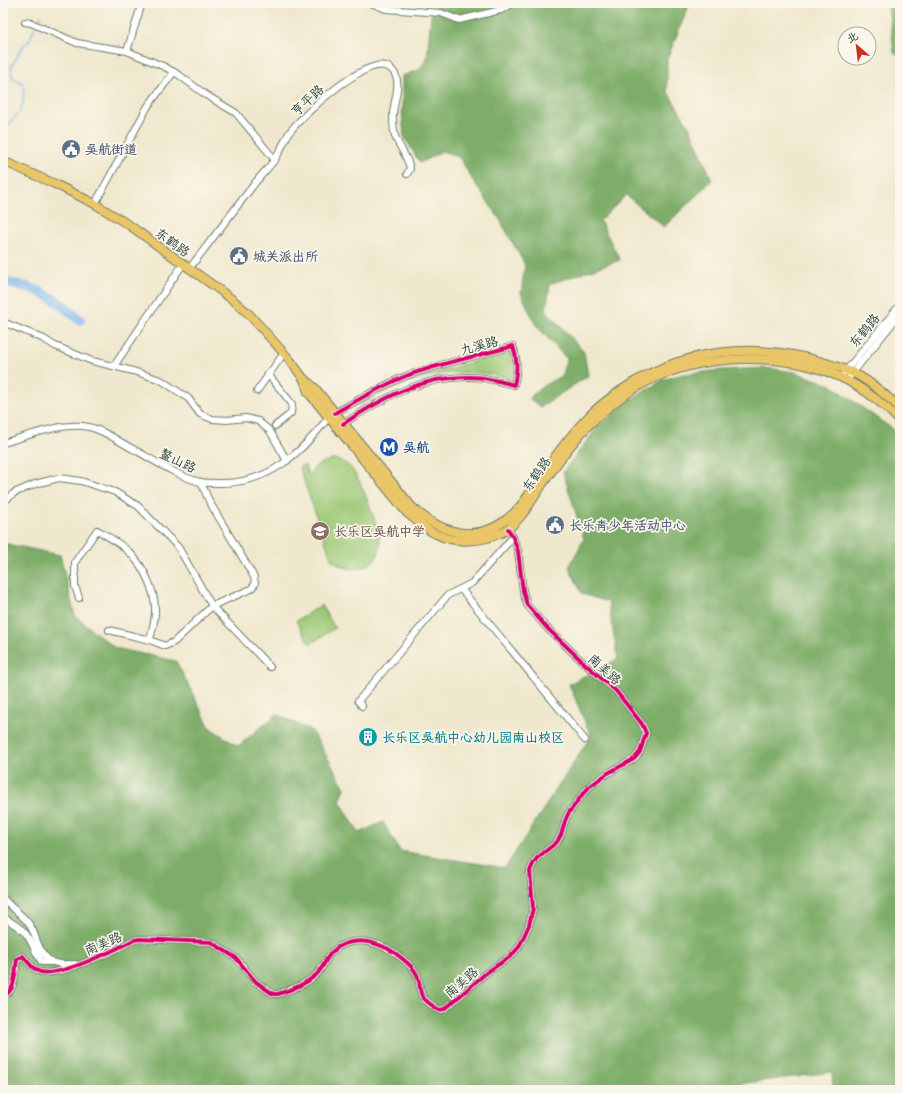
<svg xmlns="http://www.w3.org/2000/svg" width="903" height="1093" font-family="Mali,'LXGW WenKai TC',sans-serif">
  <rect width="100%" height="100%" fill="#fbf7ec"/>
  <filter id="ink" filterUnits="userSpaceOnUse"><feTurbulence type="fractalNoise" baseFrequency=".025" numOctaves="2"/><feDisplacementMap in="SourceGraphic" scale="8" xChannelSelector="R" yChannelSelector="G"/><feConvolveMatrix kernelMatrix="1 2 1 2 8 2 1 2 1" color-interpolation-filters="sRGB"/></filter>
  <filter id="wash" filterUnits="userSpaceOnUse"><feTurbulence type="fractalNoise" baseFrequency=".012" numOctaves="4" result="noise"/><feDisplacementMap in="SourceGraphic" scale="16" xChannelSelector="R" yChannelSelector="G"/><feGaussianBlur stdDeviation="0.9" result="paint"/><feColorMatrix in="noise" values="0 0 0 0 0 0 0 0 0 0 0 0 0 0 0 0 0 1.4 0 .05"/><feComposite in="paint" operator="in"/></filter>
  <g filter="url(#wash)">
    <rect width="100%" height="100%" fill="#f0e8ce"/>
    <!-- green -->
    <g fill="#9cc976" stroke="#5e8355">
      <path d="M509,352C513,361 514,369 511,379C456,363 407,377 360,406V405L393,386L408,380Z"/>
      <path d="M335,459C341,461 346,463 351,468C360,477 381,531 380,545C379,568 350,576 334,561H332L299,467L305,465L309,477C313,465 322,462 335,459Z"/>
      <path d="M321,605L335,628L310,644L296,621Z"/>
    </g>
    <!-- forest -->
    <g fill="#7dad67" stroke="#4e754e">
      <path d="M437,3H690L667,59V91L690,128L712,180L664,227L626,195L600,221L620,260L550,284L546,310L584,352L588,376L540,407L529,398L543,386L561,376L567,359L535,324L521,293L525,265L499,218L472,179L459,157L442,151L420,163L404,136L402,113V76L419,70L427,58L431,16Z"/>
      <path d="M888,3H900V55L894,53Z"/>
      <path d="M766,368L795,372L831,385L891,428L900,440V1090H833L832,1072L692,1090H3V543L60,555L75,616L115,648L176,661L210,728L238,746L277,714L312,731L345,788L340,801L359,833L383,822L400,851L505,868L591,736L569,684L618,659L608,602L582,594L569,567L584,539L563,472L599,425L630,400L662,380L683,374L723,370Z"/>
    </g>
    <g fill="none" stroke-linecap="round" stroke-linejoin="round">
      <!-- stream -->
      <g stroke="#80b7ef" stroke-width="1.5">
        <path d="M37,23L41,16"/>
        <path d="M3,132L20,111L23,103L24,87L22,83L12,77L11,67L24,45L29,41L35,27"/>
      </g>
      <!-- river -->
      <path stroke="#80b7ef" stroke-width="10" d="M3,281C11,284 19,285 27,287C48,293 64,306 80,320"/>
    </g>
  </g>
  <g filter="url(#ink)">
    <g fill="none" stroke-linecap="round" stroke-linejoin="round">
      <!-- minor casing -->
      <g stroke="#68796a" stroke-width="8">
        <g id="minor">
          <path d="M371,3L386,9L441,13L459,20L501,10L514,3"/>
          <path d="M25,22L31,23L77,43L127,51L165,67L179,75L206,95L236,113L275,160"/>
          <path d="M127,51L142,3"/>
          <path d="M95,204L148,106L174,72"/>
          <path d="M189,269C210,242 231,214 252,187C259,177 268,169 275,159C281,151 284,141 289,133C301,116 371,50 391,69C404,80 393,101 393,115C393,122 393,129 395,136C399,147 408,157 410,169L407,174"/>
          <path d="M3,322L44,339L55,346L92,361L133,371L161,380L188,398L200,414L212,419L227,420L246,418L258,421L270,431L287,461"/>
          <path d="M114,366L183,264"/>
          <path d="M844,373L900,305"/>
          <path d="M268,374L292,404L291,413L289,415L275,426"/>
          <path d="M850,376L900,314"/>
          <path d="M257,391L284,353"/>
          <path d="M335,413C358,400 381,386 406,376C441,363 478,356 513,346C518,360 517,371 514,385C504,382 494,380 484,378C430,372 387,395 343,424"/>
          <path d="M3,443C28,436 56,424 83,426C102,428 119,442 135,450C153,460 181,478 201,482C205,483 211,483 216,483C268,485 299,455 329,417"/>
          <path d="M6,500L14,493L35,484L59,478L81,481L115,492L138,506L178,547L212,606L270,667"/>
          <path d="M461,589L585,740"/>
          <path d="M79,598L75,586V562L97,530C109,537 122,544 132,555C144,568 154,589 155,607C156,618 152,630 150,640"/>
          <path d="M109,630L150,640L165,646L174,642L212,606L251,589L255,584L254,577L209,501L201,482"/>
          <path d="M362,706L358,701L448,595L472,583L513,537"/>
          <path d="M3,898C11,908 22,914 29,924C34,931 35,937 38,944C46,964 56,965 75,964"/>
          <path d="M3,917C10,922 21,927 26,934C33,943 35,954 42,962H51"/>
          <path d="M3,995C16,993 15,970 17,959L23,956C27,961 32,968 38,971C54,980 117,949 134,940L139,939L211,942L236,958L256,982L273,994H278C291,990 306,984 316,975C323,969 325,959 332,952C353,932 385,943 404,960C411,966 418,972 419,982C420,986 420,992 422,996C426,1002 433,1006 439,1010L445,1009L486,973L511,956L519,947L529,925L533,908L530,871L533,864L537,858L557,842L561,835L565,821L568,814L582,795L590,786L608,773L634,759L640,752L646,733L642,724L616,691L585,664L547,628L527,605L523,591L518,551L513,537L508,529"/>
        </g>
      </g>
      <!-- major casing -->
      <g stroke="#68796a" stroke-width="10">
        <g id="major">
          <path d="M3,161L55,184L95,204L129,225L214,286L233,300L249,314L290,360L303,378L314,387L412,507C439,532 475,545 507,519C522,508 532,489 543,474C557,453 572,433 590,415C600,405 611,397 623,389C693,342 775,341 851,372C866,378 888,397 900,408"/>
          <path d="M304,379L308,392L407,513C416,520 425,529 436,534C456,544 481,542 501,533C519,524 531,502 542,485C556,465 570,444 588,426C608,406 631,388 657,377C708,355 776,353 828,372C855,382 881,401 900,421"/>
        </g>
      </g>
      <!-- minor -->
      <use href="#minor" stroke="#fff" stroke-width="6"/>
      <!-- major -->
      <use href="#major" stroke="#eac669" stroke-width="8"/>
      <!-- cycleway casing -->
      <g stroke="#fbf7ec" stroke-width="6">
        <g id="cycleway">
          <path d="M335,413C358,400 381,386 406,376C441,363 478,356 513,346C518,360 517,371 514,385C504,382 494,380 484,378C430,372 387,395 343,424"/>
          <path d="M3,995C16,993 15,970 17,959L23,956C27,961 32,968 38,971C54,980 117,949 134,940L139,939L211,942L236,958L256,982L273,994H278C291,990 306,984 316,975C323,969 325,959 332,952C353,932 385,943 404,960C411,966 418,972 419,982C420,986 420,992 422,996C426,1002 433,1006 439,1010L445,1009L486,973L511,956L519,947L529,925L533,908L530,871L533,864L537,858L557,842L561,835L565,821L568,814L582,795L590,786L608,773L634,759L640,752L646,733L642,724L616,691L585,664L547,628L527,605L523,591L518,551L513,537L508,529"/>
        </g>
      </g>
      <!-- cycleway -->
      <use href="#cycleway" stroke="#d6006c" stroke-width="4"/>
    </g>
  </g>
  <!-- icons -->
  <defs>
    <g id="civic-disc" transform="scale(1)"><circle r="9.5" fill="#5c6f8a" stroke="#fbf7ec"/><path d="M-.6-6.5H3V-4.5H.6V-3L4-1V1h2V6H-6V1h2V-1L-.6-3ZM-1.2 2.5V6h2.4V2.5Z" fill="#fff"/></g>
    <g id="metro-disc" transform="scale(1)"><circle r="9.5" fill="#1a4fb4" stroke="#fbf7ec"/><path d="M-5.5 5V-5H-3L0 0L3-5H5.5V5H3V-.5L0 4L-3-.5V5Z" fill="#fff"/></g>
    <g id="school-disc" transform="scale(1)"><circle r="9.5" fill="#8d6e63" stroke="#fbf7ec"/><path d="M0-5L7-2L0 1L-7-2ZM-4 1L0 2.5L4 1V4Q0 6-4 4Z" fill="#fff"/></g>
    <g id="building-disc" transform="scale(1)"><circle r="9.5" fill="#0f9aa8" stroke="#fbf7ec"/><path d="M-4-6H4V6H1V3H-1V6H-4ZM-2.5-4.3h1.7v1.8h-1.7ZM.8-4.3h1.7v1.8H.8ZM-2.5-1h1.7V.8h-1.7ZM.8-1h1.7V.8H.8Z" fill="#fff"/></g>
  </defs>
  <g fill-rule="evenodd">
    <use href="#civic-disc" x="71" y="149"/>
    <use href="#civic-disc" x="239" y="256"/>
    <use href="#metro-disc" x="389" y="447"/>
    <use href="#civic-disc" x="555" y="525"/>
    <use href="#school-disc" x="320" y="531"/>
    <use href="#building-disc" x="368" y="737"/>
  </g>
  <g text-anchor="middle" stroke-width="3.5" stroke-linejoin="round" paint-order="stroke">
    <!-- street labels -->
    <g font-size="13" fill="#1f3d34" stroke="#fbf7ec">
      <text transform="translate(307 100) rotate(-43)" y="5">亨平路</text>
      <text transform="translate(173 242) rotate(36)" y="5">东鹤路</text>
      <text transform="translate(864 330) rotate(-50)" y="5">东鹤路</text>
      <text transform="translate(479 345) rotate(-15)" y="5">九溪路</text>
      <text transform="translate(178 460) rotate(26)" y="5">鳌山路</text>
      <text transform="translate(536 474) rotate(-55)" y="5">东鹤路</text>
      <text transform="translate(605 669) rotate(42)" y="5">南美路</text>
      <text transform="translate(103 943) rotate(-23)" y="5">南美路</text>
      <text transform="translate(461 982) rotate(-41)" y="5">南美路</text>
    </g>
    <!-- service labels -->
    <g font-size="13" font-weight="bold" fill="#4e5e75" stroke="#fbf7ec" text-anchor="start">
      <text x="85" y="154">吴航街道</text>
      <text x="253" y="261">城关派出所</text>
      <text x="569" y="530">长乐青少年活动中心</text>
    </g>
    <!-- transit labels -->
    <g font-size="13" font-weight="bold" fill="#164399" stroke="#fbf7ec" text-anchor="start">
      <text x="403" y="452">吴航</text>
    </g>
    <!-- education labels -->
    <g font-size="13" font-weight="bold" fill="#785e54" stroke="#fbf7ec" text-anchor="start">
      <text x="334" y="536">长乐区吴航中学</text>
    </g>
    <!-- culture labels -->
    <g font-size="13" font-weight="bold" fill="#0d838f" stroke="#fbf7ec" text-anchor="start">
      <text x="382" y="742">长乐区吴航中心幼儿园南山校区</text>
    </g>
  </g>
  <!-- margin -->
  <rect width="903" height="1093" fill="none" stroke="#fbf7ec" stroke-width="16"/>
  <!-- north arrow -->
  <g transform="translate(857 46) rotate(332)"><circle r="19" fill="#fbf7ec" stroke="#a3ada2"/>
  <path d="M0-3L7 15L0 10L-7 15Z" fill="#c8321e"/>
  <text y="-6" font-size="11" font-weight="bold" text-anchor="middle" fill="#1f3d34">北</text>
  </g>
</svg>
